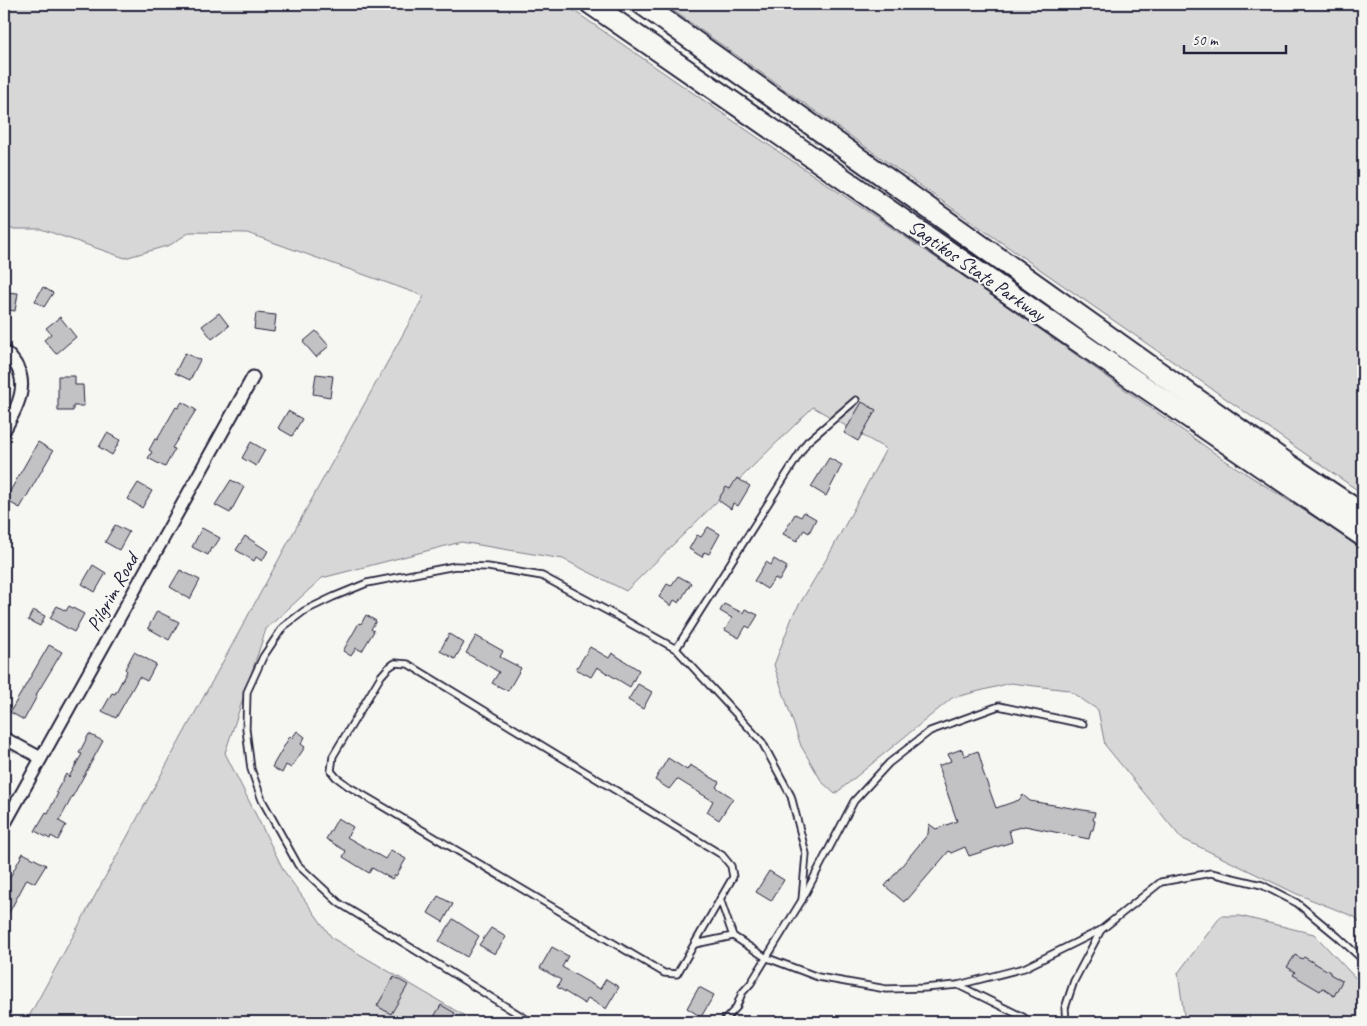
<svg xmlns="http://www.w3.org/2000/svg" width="1367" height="1026" font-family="Caveat,sans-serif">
  <rect width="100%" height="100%" fill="#f6f6f2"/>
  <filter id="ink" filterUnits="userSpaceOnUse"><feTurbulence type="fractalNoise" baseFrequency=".02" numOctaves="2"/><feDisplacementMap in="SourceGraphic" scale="10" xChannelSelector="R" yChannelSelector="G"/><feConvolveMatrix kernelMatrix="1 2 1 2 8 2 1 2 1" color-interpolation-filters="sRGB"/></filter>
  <g filter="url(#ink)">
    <!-- green -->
    <g fill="#d7d7d7" stroke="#7c7c89">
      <path d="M4,4H564L754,135L1003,303L1223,459L1363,548V927L1355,917L1297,894L1181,838L1105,745L1098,710L1068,690L1011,683L952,698L835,794L822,782L801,746L774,665L793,615L830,553L886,449L813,407L626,591L563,559L461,542L322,578L266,629L225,753L284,871L332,938L475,1022H26L303,515L424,296L247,233L190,232L170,245L125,258L41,229H4Z"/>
      <path d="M664,4H1363V494L949,206Z"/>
      <path d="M1221,916H1240L1314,934L1363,986V1022H1185L1178,973Z"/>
    </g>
    <!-- building -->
    <g fill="#c2c2c4" stroke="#22223b">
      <path d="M43,287L53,293L44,307L35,301Z"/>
      <path d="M4,292L18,293L15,311L4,309Z"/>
      <path d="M219,313L229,326L212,339L202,326Z"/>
      <path d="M256,313L276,315L274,332L254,329Z"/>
      <path d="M60,317L76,337L56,354L44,340L51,334L46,328Z"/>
      <path d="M316,331L329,346L316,357L303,342Z"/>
      <path d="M185,353L200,360L190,380L175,373Z"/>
      <path d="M316,374L333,376L330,397L313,394Z"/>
      <path d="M58,376H75V385H83L84,406H73V411H58Z"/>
      <path d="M182,402L196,410L172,448L175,449L165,467L148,458L152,452L149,450L155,439L157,440L176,407L178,408Z"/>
      <path d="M862,402L876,410L858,441L844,433Z"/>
      <path d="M288,411L302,419L292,436L278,428Z"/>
      <path d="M107,433L120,440L112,455L99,447Z"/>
      <path d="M38,442L53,451L20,508L5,500Z"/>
      <path d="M251,442L265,450L256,466L242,458Z"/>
      <path d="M829,458L842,465L826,496L811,487Z"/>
      <path d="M737,478L750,486L738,506L733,503L731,509L718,500L726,487L730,489Z"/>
      <path d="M231,480L244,487L230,513L215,505Z"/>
      <path d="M138,483L152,491L142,508L128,499Z"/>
      <path d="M804,512L816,519L809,533L804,530L797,541L783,534L795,514L801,517Z"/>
      <path d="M115,525L129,532L119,550L105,542Z"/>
      <path d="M708,527L720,534L709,554L704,552L702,557L689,549L697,535L701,537Z"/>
      <path d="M202,528L220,538L213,549L211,548L208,555L192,547Z"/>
      <path d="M245,536L268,551L262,561L256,557L254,561L236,550Z"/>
      <path d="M774,559L787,567L779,581L775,578L767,589L754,581L766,562L771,565Z"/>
      <path d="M93,565L106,573L95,592L82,584Z"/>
      <path d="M180,570L200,580L190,599L170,587Z"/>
      <path d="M678,576L691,583L679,603L674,600L671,606L659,597L667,584L671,586Z"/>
      <path d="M724,604L743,613L745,609L758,615L750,628L746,626L739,638L725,630L732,618L720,611Z"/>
      <path d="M57,606L66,611L69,606L84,614L74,632L50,618Z"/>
      <path d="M33,610L45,616L40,626L28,620Z"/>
      <path d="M157,611L179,622L169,640L148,628Z"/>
      <path d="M366,615L376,621L371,629L374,631L362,651L356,648L351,656L343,651L359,623L361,624Z"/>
      <path d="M449,634L464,643L455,659L440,651Z"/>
      <path d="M476,636L503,651L500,657L521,668L508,691L492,683L499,672L466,653Z"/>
      <path d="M49,645L62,652L36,695L37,696L24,720L10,712Z"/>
      <path d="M590,647L609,658L612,653L639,670L630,687L597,667L591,677L576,669Z"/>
      <path d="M134,652L156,664L147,681L139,677L116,718L102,711L112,693L115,694L127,671L125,669Z"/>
      <path d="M638,684L652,692L643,709L628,700Z"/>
      <path d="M297,731L305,737L301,744L305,747L291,768L286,765L282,773L272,767L290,736L292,738Z"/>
      <path d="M89,734L103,741L59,821L66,825L58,840L51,836L50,839L35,831L46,812L48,813L58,793L56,792L66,774L69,777L82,754L79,753Z"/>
      <path d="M962,749L964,756L978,751L983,768L982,769L996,808L1019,800L1023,795L1030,801L1095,812L1093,820L1095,821L1093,830H1091L1089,839L1025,826L1009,830L1012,842L969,856L965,847L951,853L949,851L907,900L906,899L904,902L885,886L928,834L929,824L936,829L957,821L938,766L951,761L948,754Z"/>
      <path d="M668,758L687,770L690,765L709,776L719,782L716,787L733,798L719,820L707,812L713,801L677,779L670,788L669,789L655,780Z"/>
      <path d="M338,818L353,827L347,837L385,859L391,850L406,859L396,876L395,875L392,879L372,868L369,873L343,857L346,851L326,839Z"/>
      <path d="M23,853L46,865L35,883L27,879L4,922V888Z"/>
      <path d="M769,871L784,880L771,901L756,892Z"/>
      <path d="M438,896L453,904L443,922L428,913Z"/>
      <path d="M453,919L479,936L467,957L439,941Z"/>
      <path d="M491,928L506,937L495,954L479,945Z"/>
      <path d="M552,947L568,956L562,967L600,989L606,979L619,987L606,1009L588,998L585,1004L557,987L561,980L540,968Z"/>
      <path d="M1295,955L1302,959L1304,957L1330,972V974L1342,981L1334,996L1322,988L1320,991L1293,975L1295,972L1287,967Z"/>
      <path d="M394,977L408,985L391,1014L377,1006Z"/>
      <path d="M699,987L714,995L701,1017L687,1008Z"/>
      <path d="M441,1005L455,1013L449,1022H431Z"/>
    </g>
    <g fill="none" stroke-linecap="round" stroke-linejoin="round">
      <!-- service casing -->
      <g stroke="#22223b" stroke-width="9">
        <g id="service">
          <path d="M676,649L807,442L856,400"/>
          <path d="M395,663L408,664L722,855L731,866L733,877L677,974L664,973L348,786L336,777L331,771L333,756L381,676L388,668Z"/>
          <path d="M720,899L733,936L765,957L818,977L886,989L924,988L958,985L1024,968L1101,930"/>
          <path d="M695,944L733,936"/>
          <path d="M958,985L1023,1017L1029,1022"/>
          <path d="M531,1022L339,903L298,865L262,800L251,769L246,729L247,692L263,657L283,627L304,611L333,597L367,583L455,566L488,567L542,576L615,615L676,649L762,742L791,796L806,854L802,900"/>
          <path d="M723,1022L736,1008L742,993L751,983L802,900L854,801L889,763L930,731L999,706L1083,724"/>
          <path d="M1066,1022L1065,1008L1074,981L1101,930L1161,882L1211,873L1262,885L1297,903L1337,936L1363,960"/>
        </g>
      </g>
      <!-- minor casing -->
      <g stroke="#22223b" stroke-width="15">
        <g id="minor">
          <path d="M4,351C34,377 20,402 4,431"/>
          <path d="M4,738L41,758"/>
          <path d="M4,825L253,377"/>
        </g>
      </g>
      <!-- motorway casing -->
      <g stroke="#22223b" stroke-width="24">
        <g id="motorway">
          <path d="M591,4L1121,371L1363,536"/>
          <path d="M642,4L1150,366L1285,462L1363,514"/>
        </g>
      </g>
      <!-- service -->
      <use href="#service" stroke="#f6f6f2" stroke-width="5.5"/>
      <!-- minor -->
      <use href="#minor" stroke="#f6f6f2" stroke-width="11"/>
      <!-- motorway -->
      <use href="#motorway" stroke="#f6f6f2" stroke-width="20"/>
    </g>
  </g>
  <g text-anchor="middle" stroke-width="4" stroke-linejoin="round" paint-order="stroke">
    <!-- street labels -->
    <g font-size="20" fill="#22223b" stroke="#f6f6f2">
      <text transform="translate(977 270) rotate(35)" y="7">Sagtikos State Parkway</text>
      <text transform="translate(112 592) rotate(-61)" y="7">Pilgrim Road</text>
    </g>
  </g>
  <!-- margin -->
  <rect width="1367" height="1026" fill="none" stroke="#f6f6f2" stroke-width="20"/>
  <rect x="10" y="10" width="1347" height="1006" fill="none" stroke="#22223b" stroke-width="2" filter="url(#ink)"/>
  <!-- scale -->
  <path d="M1184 45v8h102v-8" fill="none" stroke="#22223b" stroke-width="2.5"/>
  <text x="1192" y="45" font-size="15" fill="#22223b" stroke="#f6f6f2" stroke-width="4" paint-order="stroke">50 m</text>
</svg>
